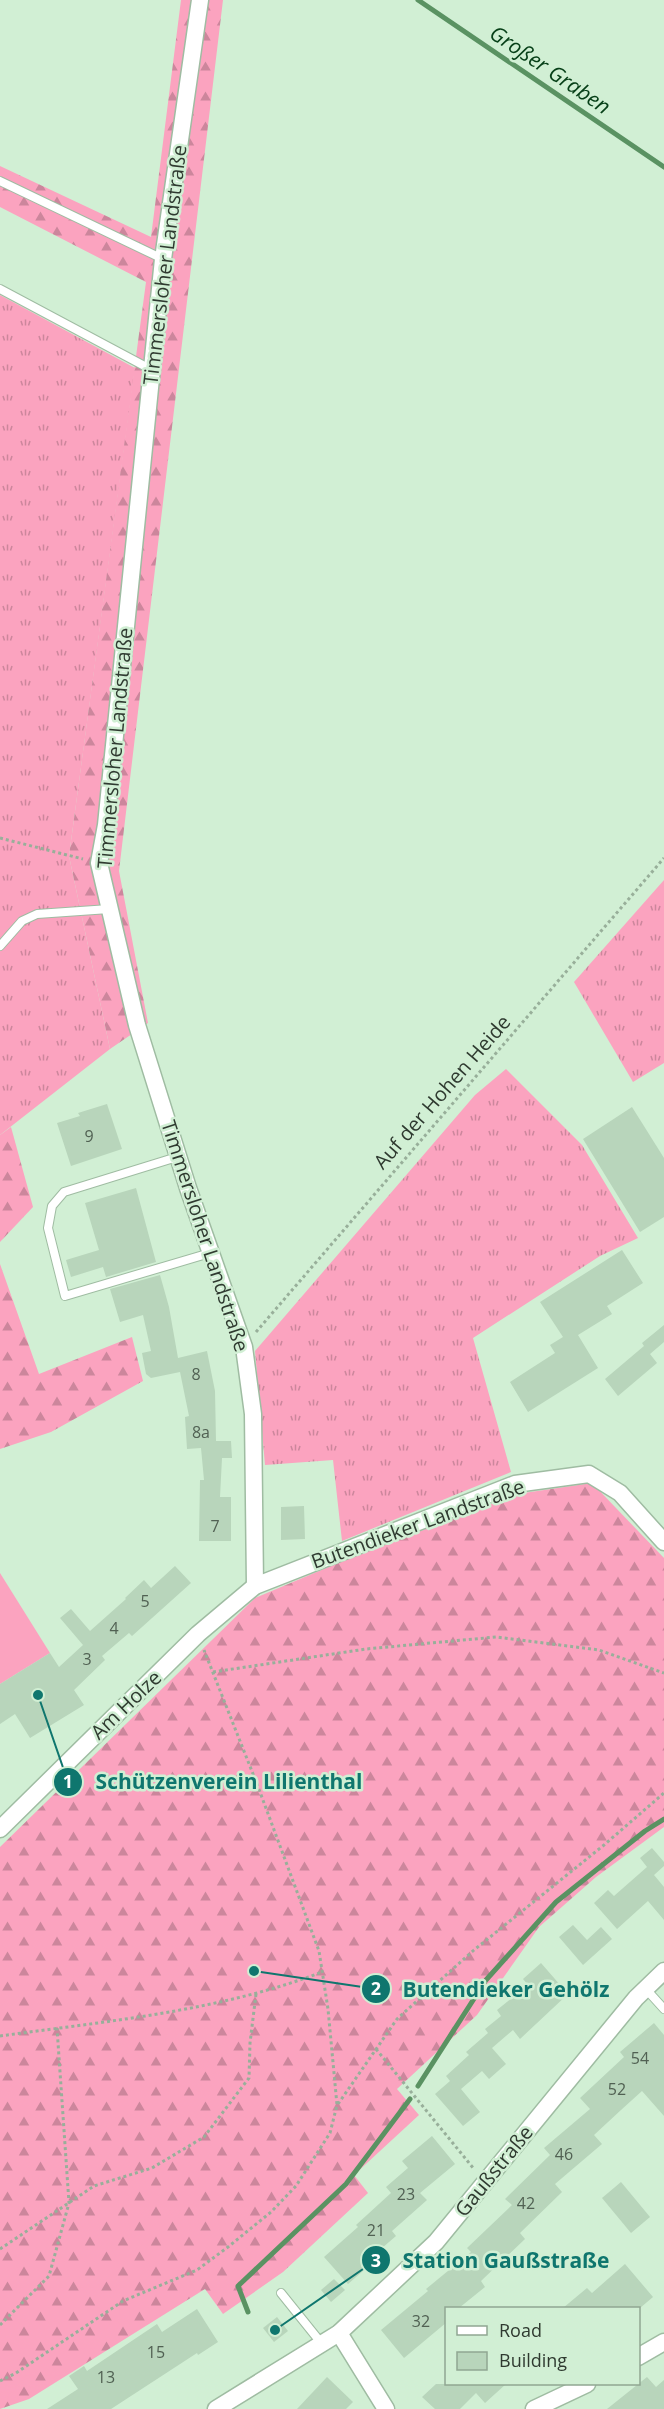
<svg xmlns="http://www.w3.org/2000/svg" width="664" height="2409" font-family="'Open Sans',sans-serif">
  <defs>
    <pattern id="grass-tufts" width="24" height="20" patternUnits="userSpaceOnUse" patternTransform="scale(1.5)"><rect width="24" height="20" fill="#fba3bf"/><path d="M3 7l-1-3M5 7V3M7 7l1-3M15 17l-1-3M17 17v-4M19 17l1-3" fill="none" stroke="#cc869c"/></pattern>
    <pattern id="forest-firs" width="22" height="20" patternUnits="userSpaceOnUse" patternTransform="scale(1.5)"><rect width="22" height="20" fill="#fba3bf"/><path d="M5 1l3.5 6h-7zM16 11l3.5 6h-7z" fill="#cc869c"/></pattern>
  </defs>
  <rect width="100%" height="100%" fill="#d1efd4"/>
  <!-- grass -->
  <g fill="url(#grass-tufts)">
    <path d="M0,295L135,368L69,856L110,1049L0,1135Z"/>
    <path d="M664,880V1063L633,1082L574,982Z"/>
    <path d="M506,1069L582,1145L638,1238L600,1256L473,1338L511,1472L342,1541L333,1460L265,1465L255,1351L475,1095Z"/>
  </g>
  <!-- forest -->
  <g fill="url(#forest-firs)">
    <path d="M181,0H223L119,871L148,1023L110,1049L69,856L146,282L0,207V166L151,237Z"/>
    <path d="M11,1127L33,1207L0,1242V1135Z"/>
    <path d="M0,1264L39,1374L132,1337L143,1381L51,1432L0,1449Z"/>
    <path d="M592,1483L664,1558V1827L596,1877L539,1927L477,2015L397,2089L419,2115L354,2175L368,2193L283,2272L223,2314L205,2289L29,2399L0,2409V1847L255,1598L338,1563L517,1494Z"/>
  </g>
  <!-- garden -->
  <path fill="#fba3bf" d="M0,1573L50,1653L0,1684Z"/>
  <g fill="none" stroke-linecap="round" stroke-linejoin="round">
    <!-- stream -->
    <g stroke="#5a9262" stroke-width="5">
      <path d="M418,0L664,167"/>
      <path d="M418,2086L486,1980L556,1902L645,1831L664,1819"/>
      <path d="M248,2312L238,2286L346,2184L410,2099"/>
    </g>
  </g>
  <!-- building -->
  <g fill="#b8d5bb">
    <path d="M107,1104L122,1149L71,1166L57,1123L80,1116L78,1113Z"/>
    <path d="M632,1107L664,1158V1217L640,1232L583,1139Z"/>
    <path d="M136,1188L156,1262L106,1277L103,1267L71,1277L66,1260L99,1250L85,1203Z"/>
    <path d="M622,1250L643,1283L607,1306L612,1314L578,1335L598,1368L528,1412L510,1382L555,1353L550,1345L563,1337L540,1302Z"/>
    <path d="M160,1275L169,1307L178,1358L207,1351L215,1391L216,1441H231L232,1458H222L220,1497H231V1541H199L200,1480H204L201,1448L187,1449L185,1417L189,1416L180,1372L151,1378L146,1374L142,1353L151,1351L143,1315L120,1322L110,1289Z"/>
    <path d="M664,1325V1342L650,1354L657,1363L618,1396L605,1379L644,1346L642,1343Z"/>
    <path d="M304,1506L305,1539L281,1540V1507Z"/>
    <path d="M175,1566L191,1583L132,1636L129,1633L102,1656L105,1660L74,1690L84,1705L30,1738L15,1714L0,1724V1684L50,1653L59,1667L83,1645L60,1618L71,1609L90,1631L126,1599L125,1598L144,1580L151,1588Z"/>
    <path d="M652,1848L664,1862V1866L654,1875L664,1887V1920L648,1901L617,1929L594,1903L608,1890L614,1896L647,1867L640,1858Z"/>
    <path d="M573,1925L587,1940L601,1927L612,1939L583,1965L559,1937Z"/>
    <path d="M541,1963L568,1994L520,2039L513,2030L492,2048L506,2064L489,2079L482,2071L461,2089L480,2112L463,2126L435,2094L450,2081L446,2076L469,2055L466,2052L488,2033L485,2029L501,2016L497,2010L528,1985L523,1979Z"/>
    <path d="M654,2023L664,2035V2116L642,2091L621,2110L594,2135L602,2144L555,2184L562,2192L520,2233L525,2239L481,2281L485,2287L459,2308H447V2322L404,2358L381,2330L428,2291L426,2289L471,2252L467,2248L512,2205L505,2199L550,2155L544,2148L590,2109L580,2098L624,2057L620,2052Z"/>
    <path d="M432,2136L455,2164L420,2193L427,2200L392,2231L396,2236L361,2266L364,2270L348,2284L324,2257L358,2227L356,2225L391,2193L386,2187L408,2168L402,2161Z"/>
    <path d="M621,2182L650,2217L631,2233L602,2198Z"/>
    <path d="M625,2264L653,2297L640,2308H563L587,2288L592,2293Z"/>
    <path d="M334,2279L345,2290L331,2302L321,2290Z"/>
    <path d="M197,2309L218,2342L198,2355L197,2353L111,2409H47L78,2389L69,2376L84,2366L87,2371L157,2324L162,2332Z"/>
    <path d="M277,2317L288,2331L274,2342L263,2328Z"/>
    <path d="M327,2377L353,2402L346,2409H297Z"/>
    <path d="M647,2377L656,2387L664,2380V2409H607Z"/>
    <path d="M436,2384H506L485,2403L476,2393L460,2409H435L422,2397Z"/>
  </g>
  <g fill="none" stroke-linecap="round" stroke-linejoin="round">
    <!-- service casing -->
    <g stroke="#9fbca2" stroke-width="10">
      <g id="service">
        <path d="M0,181L163,259"/>
        <path d="M0,289L152,370"/>
        <path d="M0,946L22,921L37,914L109,909"/>
        <path d="M177,1157L64,1192L52,1206L48,1228L65,1296L210,1253"/>
        <path d="M645,1988L664,2009"/>
        <path d="M281,2293L322,2344"/>
      </g>
    </g>
    <!-- minor casing -->
    <g stroke="#9fbca2" stroke-width="19">
      <g id="minor">
        <path d="M200,0L163,259L106,825L99,863L137,1025L188,1188L244,1347L253,1414L255,1586"/>
        <path d="M0,1829L198,1634L255,1586L515,1484L589,1474L620,1493L664,1542"/>
        <path d="M339,2333L386,2409"/>
        <path d="M638,2357L664,2342"/>
        <path d="M216,2409L339,2333L436,2242L636,1998L664,1971"/>
        <path d="M534,2409L587,2384"/>
      </g>
    </g>
    <!-- path -->
    <g stroke="#98af9a" stroke-width="3" stroke-dasharray="3 3" stroke-linecap="butt">
      <path d="M0,838L83,859"/>
      <path d="M256,1332L664,858"/>
      <path d="M213,1672L366,1649L496,1637L599,1650L664,1673"/>
      <path d="M0,2036C108,2021 220,2011 322,1972"/>
      <path d="M376,2049L474,2169"/>
      <path d="M338,2104L397,2019L474,1950L604,1845L664,1793"/>
      <path d="M0,2249L94,2186L152,2168L204,2137L249,2078L250,2043L256,1994"/>
      <path d="M0,2325L49,2276L69,2203L57,2028"/>
      <path d="M0,2381L16,2373L123,2301L197,2270L228,2247L271,2212L296,2186L330,2133L337,2105L328,2009L319,1951L257,1784L204,1650"/>
    </g>
    <!-- service -->
    <use href="#service" stroke="#fff" stroke-width="8"/>
    <!-- minor -->
    <use href="#minor" stroke="#fff" stroke-width="16"/>
  </g>
  <g text-anchor="middle" stroke-width="5" stroke-linejoin="round" paint-order="stroke">
    <!-- number labels -->
    <g font-size="16" fill="#516153">
      <text x="89" y="1142">9</text>
      <text x="196" y="1380">8</text>
      <text x="201" y="1438">8a</text>
      <text x="215" y="1532">7</text>
      <text x="145" y="1607">5</text>
      <text x="114" y="1634">4</text>
      <text x="87" y="1665">3</text>
      <text x="640" y="2064">54</text>
      <text x="617" y="2095">52</text>
      <text x="564" y="2160">46</text>
      <text x="406" y="2200">23</text>
      <text x="526" y="2209">42</text>
      <text x="376" y="2236">21</text>
      <text x="421" y="2327">32</text>
      <text x="156" y="2358">15</text>
      <text x="106" y="2383">13</text>
    </g>
    <!-- street labels -->
    <g font-size="20" fill="#2f3a30" stroke="#d1efd4">
      <text transform="translate(165 265) rotate(-83)" y="7">Timmersloher Landstraße</text>
      <text transform="translate(115 748) rotate(-85)" y="7">Timmersloher Landstraße</text>
      <text transform="translate(442 1092) rotate(-49)" y="7">Auf der Hohen Heide</text>
      <text transform="translate(205 1236) rotate(72)" y="7">Timmersloher Landstraße</text>
      <text transform="translate(418 1524) rotate(-20)" y="7">Butendieker Landstraße</text>
      <text transform="translate(126 1705) rotate(-44)" y="7">Am Holze</text>
      <text transform="translate(494 2171) rotate(-51)" y="7">Gaußstraße</text>
    </g>
    <!-- water labels -->
    <g font-size="21" font-style="italic" fill="#074018" stroke="#d1efd4">
      <text transform="translate(550 70) rotate(34)" y="7">Großer Graben</text>
    </g>
  </g>
  <!-- callouts -->
  <path fill="none" stroke="#0f766e" stroke-width="2" d="M38 1695L68 1782M254 1971L376 1989M275 2330L376 2260"/>
  <g fill="#0f766e" stroke="#d1efd4" stroke-width="2">
    <circle cx="38" cy="1695" r="6"/>
    <circle cx="254" cy="1971" r="6"/>
    <circle cx="275" cy="2330" r="6"/>
    <circle cx="68" cy="1782" r="15"/>
    <circle cx="376" cy="1989" r="15"/>
    <circle cx="376" cy="2260" r="15"/>
  </g>
  <g font-size="18" text-anchor="middle" font-weight="bold" fill="#fff">
    <text x="68" y="1788">1</text>
    <text x="376" y="1995">2</text>
    <text x="376" y="2267">3</text>
  </g>
  <g font-size="21" text-anchor="middle" font-weight="bold" fill="#0f766e" stroke="#d1efd4" stroke-width="5" stroke-linejoin="round" paint-order="stroke">
    <text x="229" y="1789">Schützenverein Lilienthal</text>
    <text x="506" y="1997">Butendieker Gehölz</text>
    <text x="506" y="2268">Station Gaußstraße</text>
  </g>
  <!-- legend -->
  <rect x="445" y="2307" width="195" height="78" fill="#d1efd4" stroke="#90a792" stroke-width="1.5"/>
  <rect x="457" y="2326" width="30" height="9" fill="#ffffff" stroke="#90a792" stroke-width="1.5"/>
  <text x="499" y="2337" font-size="18" fill="#2f3a30">Road</text>
  <rect x="457" y="2352" width="30" height="18" fill="#b8d5bb" stroke="#90a792" stroke-width="1.5"/>
  <text x="499" y="2367" font-size="18" fill="#2f3a30">Building</text>
</svg>
